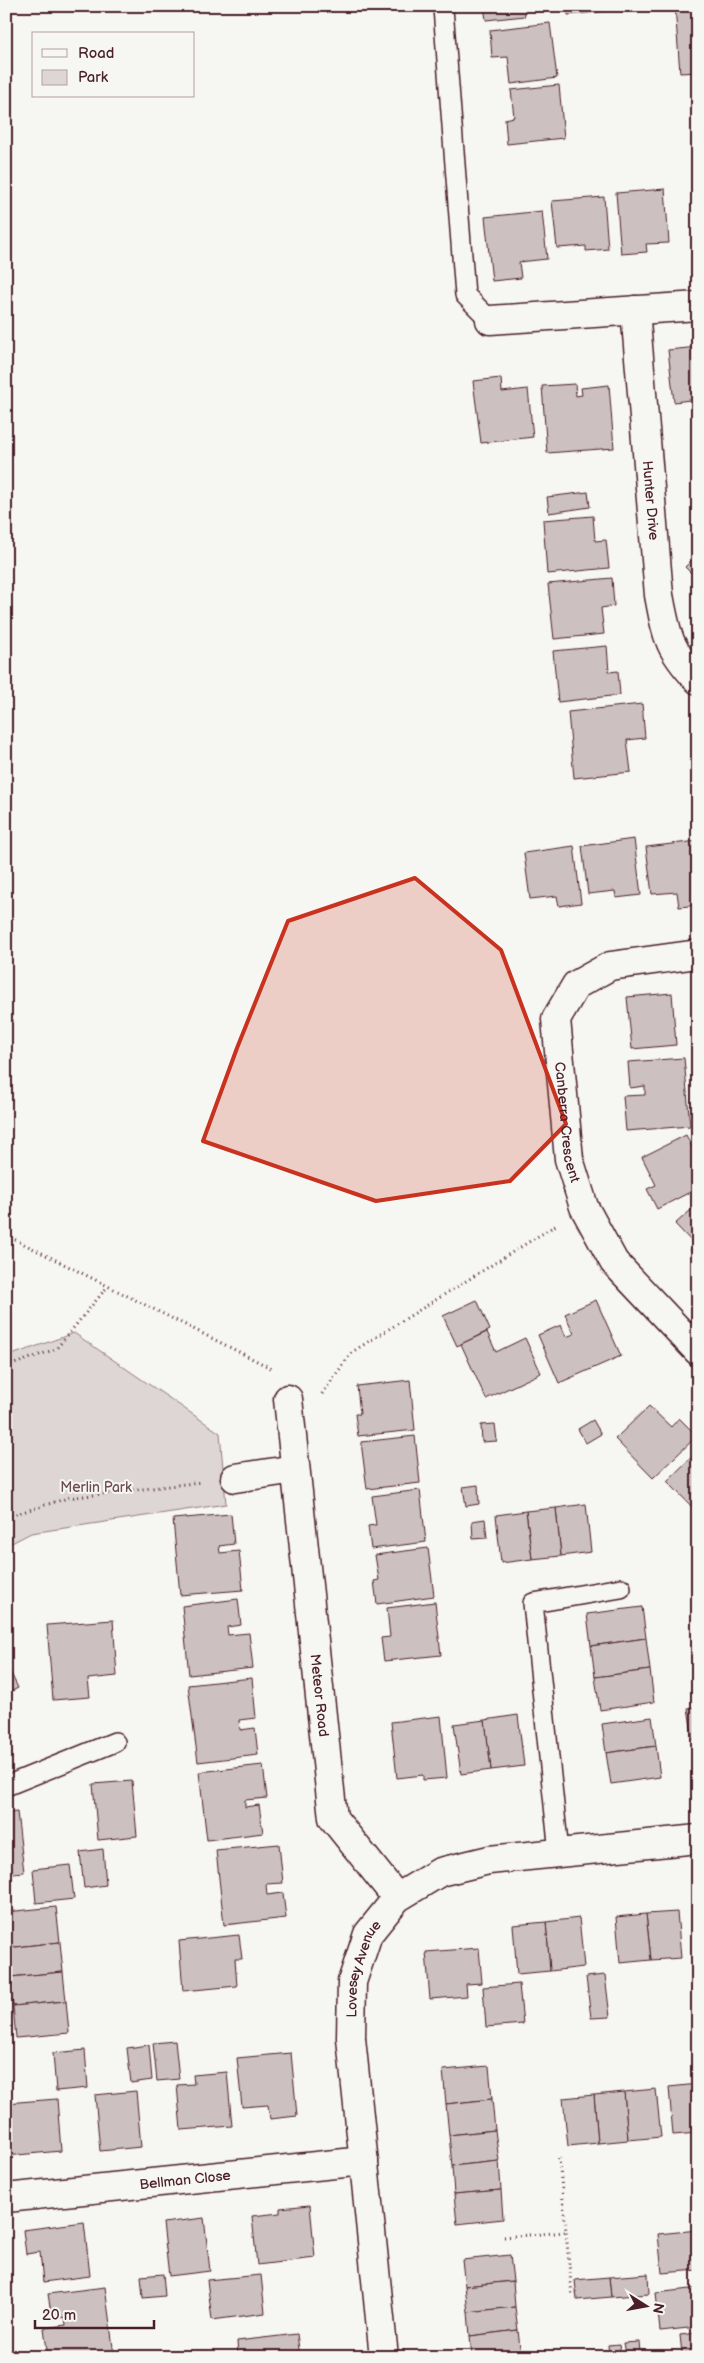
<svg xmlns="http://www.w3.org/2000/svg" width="704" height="2363" font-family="'Balsamiq Sans',sans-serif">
  <rect width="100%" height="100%" fill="#f6f6f2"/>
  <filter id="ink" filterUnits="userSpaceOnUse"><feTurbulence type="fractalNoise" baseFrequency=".02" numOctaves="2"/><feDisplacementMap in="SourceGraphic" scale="10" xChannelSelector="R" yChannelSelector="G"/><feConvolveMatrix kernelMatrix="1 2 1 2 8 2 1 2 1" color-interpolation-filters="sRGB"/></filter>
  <g filter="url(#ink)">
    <!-- green -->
    <path fill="#ddd6d5" stroke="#947a80" d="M74,1333L220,1433L226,1504L31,1533L6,1546V1357Z"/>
    <!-- building -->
    <g fill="#ccc1c0" stroke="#4a1f2b">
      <path d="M484,6H524L525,16L486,20Z"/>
      <path d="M568,6H608V11L568,15Z"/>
      <path d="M675,6H698V72L680,73Z"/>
      <path d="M550,23L557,78L511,84L508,57L492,58L490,30Z"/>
      <path d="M698,83V111L695,84Z"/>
      <path d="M559,85L564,138L507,144L505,119L514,117L511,90Z"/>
      <path d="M665,189L669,243L646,244L647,252L621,254L616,193Z"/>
      <path d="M604,197L608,249L586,251V246L557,248L552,201Z"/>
      <path d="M542,211L547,259L519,262L521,278L492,281L485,217Z"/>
      <path d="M698,347V399L674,402L668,350Z"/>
      <path d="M501,378L502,392L528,389L533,437L481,443L473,381Z"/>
      <path d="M575,384L576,396L582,395L581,388L609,385L614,448L547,453L542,386Z"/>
      <path d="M588,492L590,507L549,513L547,497Z"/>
      <path d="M593,516L595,541L606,540L609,568L547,574L543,520Z"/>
      <path d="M698,554V580L685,567Z"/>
      <path d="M612,578L614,606L601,608L604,634L554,639L548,584Z"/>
      <path d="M607,646L609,672L618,671L620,695L558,702L553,651Z"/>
      <path d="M642,704L645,738L627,740L631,772L574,778L568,712Z"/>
      <path d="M634,839L641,895L616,898L615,891L588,894L582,846Z"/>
      <path d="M698,841V905L679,907L677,892L652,894L646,847Z"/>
      <path d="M574,846L581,903L559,906L557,896L530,899L524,853Z"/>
      <path d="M672,993L676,1045L632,1049L627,997Z"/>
      <path d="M684,1058L690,1126L626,1131L623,1096L645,1095V1086L630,1088L628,1062Z"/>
      <path d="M686,1135L698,1159V1188L657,1209L647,1189L656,1185L642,1157Z"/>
      <path d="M698,1204V1259L690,1250L695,1245L675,1224Z"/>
      <path d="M477,1300L490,1330L457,1346L443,1316Z"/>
      <path d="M596,1300L621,1356L559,1383L538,1335L561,1325L566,1337L574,1334L565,1314Z"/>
      <path d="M487,1332L496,1352L525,1338L541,1373L486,1399L461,1344Z"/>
      <path d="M410,1380L415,1430L358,1436L355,1414H360L357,1386Z"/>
      <path d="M649,1406L671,1427L679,1418L697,1436L653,1478L615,1439Z"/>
      <path d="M593,1420L601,1434L586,1443L578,1429Z"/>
      <path d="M495,1424L497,1441L482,1442L481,1425Z"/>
      <path d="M415,1436L420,1483L367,1489L361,1442Z"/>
      <path d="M698,1451V1513L667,1481Z"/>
      <path d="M478,1485L479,1504L466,1506L463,1487Z"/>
      <path d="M420,1490L426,1542L371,1549L368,1526L376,1525L372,1496Z"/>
      <path d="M586,1504L591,1552L561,1556L556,1508Z"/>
      <path d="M556,1508L561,1556L532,1559L526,1511Z"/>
      <path d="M526,1511L532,1559L501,1563L496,1515Z"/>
      <path d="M231,1514L234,1544L219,1546L220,1553L239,1551L243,1590L180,1595L173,1519Z"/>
      <path d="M485,1519L487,1538L473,1539L472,1521Z"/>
      <path d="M428,1548L434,1596L377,1604L374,1581L379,1580L375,1555Z"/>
      <path d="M238,1599L241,1625L227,1627L228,1635L249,1633L253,1668L189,1675L182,1606Z"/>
      <path d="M435,1602L441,1655L384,1661L381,1638L390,1637L387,1608Z"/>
      <path d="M642,1607L646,1638L591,1646L587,1614Z"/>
      <path d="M113,1620L117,1676L88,1679L90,1697L53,1700L47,1625Z"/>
      <path d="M646,1638L650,1670L595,1677L591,1646Z"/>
      <path d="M6,1663L18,1688L6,1694Z"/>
      <path d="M650,1670L654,1702L600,1710L595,1677Z"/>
      <path d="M252,1678L256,1718L239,1720L240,1730L255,1728L258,1755L198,1762L188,1685Z"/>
      <path d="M698,1707V1740H693L688,1708Z"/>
      <path d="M518,1715L524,1766L491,1770L485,1720Z"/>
      <path d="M441,1716L447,1778L423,1780V1775L397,1778L391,1722Z"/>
      <path d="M652,1717L656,1746L606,1753L602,1724Z"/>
      <path d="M485,1720L491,1770L461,1774L454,1724Z"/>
      <path d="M656,1746L660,1777L611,1784L606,1753Z"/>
      <path d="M263,1765L267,1798L245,1800V1807L259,1805L263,1833L207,1840L199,1772Z"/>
      <path d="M132,1781L137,1836L98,1840L93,1784Z"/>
      <path d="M17,1812L24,1872L6,1874V1813Z"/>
      <path d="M279,1844L283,1883L266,1884L267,1895L283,1893L286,1918L224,1925L216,1850Z"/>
      <path d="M103,1849L106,1885L84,1888L80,1852Z"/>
      <path d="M70,1865L74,1899L36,1903L33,1869Z"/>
      <path d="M56,1907L60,1942L7,1948L6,1912Z"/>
      <path d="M677,1912L681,1958L651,1960L646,1914Z"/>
      <path d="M646,1914L651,1960L620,1963L616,1917Z"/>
      <path d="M579,1918L584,1967L550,1971L546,1922Z"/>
      <path d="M546,1922L550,1971L517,1974L513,1925Z"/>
      <path d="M239,1935L242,1959H235L237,1986L183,1991L179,1941Z"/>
      <path d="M60,1942L63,1972L10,1977L7,1948Z"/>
      <path d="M479,1948L482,1983L466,1984L467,1996L430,1999L426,1952Z"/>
      <path d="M63,1972L66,2001L13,2006L10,1977Z"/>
      <path d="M605,1975L610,2017L591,2018L586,1977Z"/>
      <path d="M519,1984L523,2024L486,2027L483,1987Z"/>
      <path d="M66,2001L69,2033L16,2038L13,2006Z"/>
      <path d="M175,2041L179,2079L157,2081L153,2043Z"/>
      <path d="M149,2045L152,2080L131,2083L127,2048Z"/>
      <path d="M85,2050L88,2088L56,2091L53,2053Z"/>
      <path d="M291,2053L297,2116L270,2119L268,2105L242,2107L237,2058Z"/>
      <path d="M489,2066L492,2099L446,2104L443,2070Z"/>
      <path d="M227,2072L232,2126L181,2130L177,2085L194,2084L193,2075Z"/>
      <path d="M698,2084V2133L673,2135L669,2087Z"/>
      <path d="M656,2089L661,2137L628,2140L624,2092Z"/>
      <path d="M136,2091L141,2147L100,2151L95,2095Z"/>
      <path d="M624,2092L628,2140L598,2143L594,2095Z"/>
      <path d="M594,2095L598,2143L568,2146L563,2098Z"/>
      <path d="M57,2099L61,2151L6,2156V2103Z"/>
      <path d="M492,2099L495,2130L449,2135L446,2104Z"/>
      <path d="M495,2130L499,2161L452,2166L449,2135Z"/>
      <path d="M499,2161L501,2190L454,2194L452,2166Z"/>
      <path d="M501,2190L503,2219L457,2224L454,2194Z"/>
      <path d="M310,2205L315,2258L257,2265L252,2216L280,2213V2208Z"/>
      <path d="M204,2218L210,2271L169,2276L163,2223Z"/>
      <path d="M84,2222L90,2276L43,2282L40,2252L26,2254L23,2230Z"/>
      <path d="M698,2230V2270L662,2273L658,2234Z"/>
      <path d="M510,2255L513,2281L465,2286L462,2260Z"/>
      <path d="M163,2274L165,2296L143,2298L141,2276Z"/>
      <path d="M648,2274L649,2294L611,2297L609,2277Z"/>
      <path d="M261,2275L265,2313L212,2320L207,2280Z"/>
      <path d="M609,2277L611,2297L577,2300L575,2280Z"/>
      <path d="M513,2281L515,2307L468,2312L465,2286Z"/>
      <path d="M105,2287L114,2355L48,2357L44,2328L66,2325L65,2317L52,2319L48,2294Z"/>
      <path d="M698,2288V2327L660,2331L656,2293Z"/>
      <path d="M515,2307L518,2330L470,2336L468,2312Z"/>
      <path d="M518,2330L521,2357H472L470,2336Z"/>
      <path d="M698,2333V2352L682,2354L680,2335Z"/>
      <path d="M297,2334L300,2357H238L237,2341Z"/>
      <path d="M639,2342L640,2352L625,2354L623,2343Z"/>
      <path d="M619,2344L621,2357H609L608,2345Z"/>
    </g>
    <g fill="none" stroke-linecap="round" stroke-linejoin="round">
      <!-- service casing -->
      <g stroke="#4a1f2b" stroke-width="22">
        <g id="service">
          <path d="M443,8L465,295L490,320"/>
          <path d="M6,1786L115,1742"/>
          <path d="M559,1853L533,1603L621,1588"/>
        </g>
      </g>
      <!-- minor casing -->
      <g stroke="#4a1f2b" stroke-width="31">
        <g id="minor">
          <path id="s1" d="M635,310L659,595C667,637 668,648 698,680"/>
          <path d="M490,320L698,306"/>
          <path id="s2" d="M698,954L610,966L576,985L556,1019L569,1159L584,1207L614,1262L698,1351"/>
          <path id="s3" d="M288,1399L333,1818L397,1898"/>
          <path d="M235,1478L295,1469"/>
          <path id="s4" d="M6,2198L364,2161"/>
          <path id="s5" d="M384,2357L351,2038L352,1982L368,1934L397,1898L440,1872L489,1860L698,1839"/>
        </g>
      </g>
      <!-- path -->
      <g stroke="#4a1f2b" stroke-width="3" stroke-dasharray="1 4" stroke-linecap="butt">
        <path d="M6,1235L269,1367L271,1370"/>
        <path d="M6,1367L56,1349L108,1286"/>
        <path d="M322,1394L352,1352L556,1225"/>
        <path d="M6,1517L68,1498L202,1482"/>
        <path d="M559,2158L572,2295"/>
        <path d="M504,2237L566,2232"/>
      </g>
      <!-- service -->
      <use href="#service" stroke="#f6f6f2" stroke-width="19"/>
      <!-- minor -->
      <use href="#minor" stroke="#f6f6f2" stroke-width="28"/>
    </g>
  </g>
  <!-- marked area -->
  <path fill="#c8321e" fill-opacity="0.2" stroke="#c8321e" stroke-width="4" stroke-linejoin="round" d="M415,878L501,950L566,1124L510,1181L376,1201L203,1141L237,1048L288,921Z"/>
  <g text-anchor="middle" stroke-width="4" stroke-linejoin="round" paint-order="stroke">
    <!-- street labels -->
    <g font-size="14" fill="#4a1f2b" stroke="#f6f6f2">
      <text dy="5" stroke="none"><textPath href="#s1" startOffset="191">Hunter Drive</textPath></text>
      <text dy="5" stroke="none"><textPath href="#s2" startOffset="271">Canberra Crescent</textPath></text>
      <text dy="5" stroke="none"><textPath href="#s3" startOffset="298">Meteor Road</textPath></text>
      <text dy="5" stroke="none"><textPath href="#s5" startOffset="392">Lovesey Avenue</textPath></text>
      <text dy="5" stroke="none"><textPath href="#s4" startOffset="180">Bellman Close</textPath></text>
    </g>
    <!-- park labels -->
    <g font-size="14" fill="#6f4d56" stroke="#f6f6f2">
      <text x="96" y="1492">Merlin Park</text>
    </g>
  </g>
  <!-- margin -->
  <rect width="704" height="2363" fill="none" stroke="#f6f6f2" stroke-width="25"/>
  <rect x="12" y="12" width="679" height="2338" fill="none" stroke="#4a1f2b" stroke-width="2" filter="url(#ink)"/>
  <!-- legend -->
  <rect x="32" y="32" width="162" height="65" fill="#f6f6f2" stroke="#b1a0a2"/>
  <rect x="42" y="49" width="25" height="8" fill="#f6f6f2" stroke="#b1a0a2"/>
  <text x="78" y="58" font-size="15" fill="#4a1f2b">Road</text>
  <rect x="42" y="70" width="25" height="15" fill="#ddd6d5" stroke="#b1a0a2"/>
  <text x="78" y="82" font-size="15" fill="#4a1f2b">Park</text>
  <!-- north arrow -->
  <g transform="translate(646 2306) rotate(101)" stroke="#f6f6f2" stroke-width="4" paint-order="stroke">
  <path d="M0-4L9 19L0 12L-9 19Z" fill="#4a1f2b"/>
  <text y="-8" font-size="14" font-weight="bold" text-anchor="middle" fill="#4a1f2b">N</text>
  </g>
  <!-- scale -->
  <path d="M35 2320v8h119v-8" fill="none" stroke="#4a1f2b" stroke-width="2.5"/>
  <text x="42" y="2320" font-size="15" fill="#4a1f2b" stroke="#f6f6f2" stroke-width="4" paint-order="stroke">20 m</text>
</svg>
